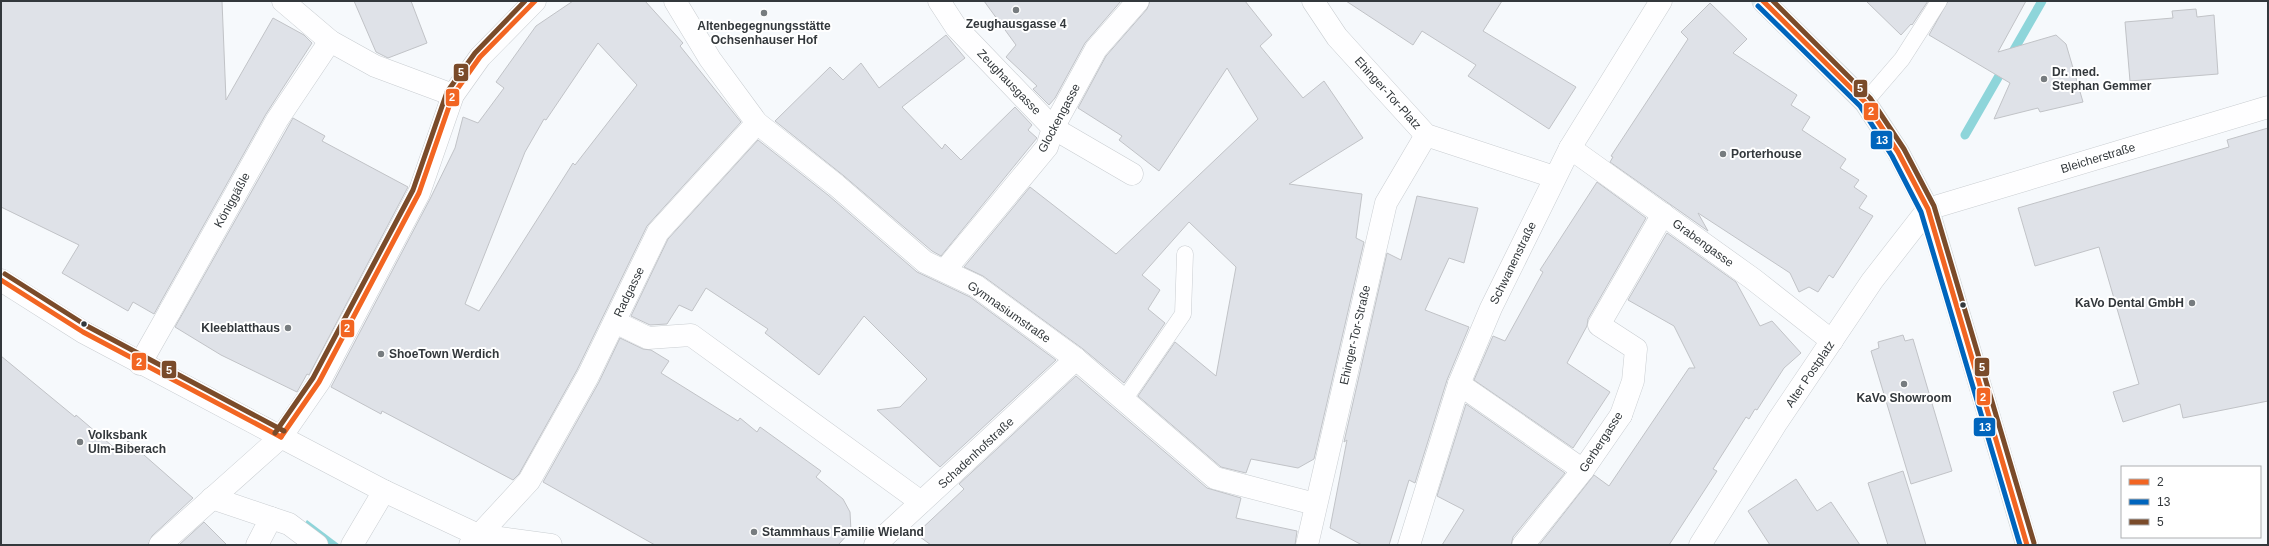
<svg xmlns="http://www.w3.org/2000/svg" width="2269" height="546" font-family="Arial,sans-serif">
  <rect width="100%" height="100%" fill="#f6f9fc"/>
  <!-- water -->
  <path fill="#8ed5da" d="M307,520L340,545H329L303,526Z"/>
  <g fill="none" stroke-linecap="round" stroke-linejoin="round">
    <!-- stream -->
    <path stroke="#8ed5da" stroke-width="9" d="M1965,135L2042,1"/>
  </g>
  <!-- building -->
  <g fill="#dfe2e8" stroke="#c1c3c7" fill-rule="evenodd">
    <path d="M1,1H222L226,100L273,18L304,35L312,43L266,114L154,314L133,302L128,311L62,273L79,245L1,207Z"/>
    <path d="M354,1H411L427,43L388,58L376,52Z"/>
    <path d="M573,1H645L683,43L680,46L741,122L647,226L577,370L519,474L513,480L382,411L381,414L331,387L430,199L455,148L463,117L478,123L504,88L496,82L536,26ZM598,43L637,85L575,165L573,163L479,311L465,304L525,152L544,119L546,120Z"/>
    <path d="M984,1H1121L1085,43L1055,98L1049,105L1033,89L1037,86L1006,57L1016,45Z"/>
    <path d="M1150,1H1245L1272,35L1260,46L1303,98L1324,81L1363,138L1289,184L1362,194L1356,238L1364,242L1314,459L1298,468L1251,459L1246,473L1221,467L1138,396L1175,342L1216,376L1236,267L1189,222L1142,275L1160,290L1148,309L1165,323L1124,383L1083,349L983,276L964,267L1030,187L1116,254L1258,119L1227,68L1159,171L1119,140L1122,136L1078,108L1106,56L1147,9Z"/>
    <path d="M1346,1H1502L1483,31L1576,87L1549,129L1468,76L1476,65L1422,31L1413,45Z"/>
    <path d="M1866,1H1928L1912,25L1911,24L1901,35Z"/>
    <path d="M1948,1H2026L1998,52L2056,35L2066,44L2083,102L2040,112L2038,108L1994,119L2010,83L1929,35Z"/>
    <path d="M1710,3L1747,39L1733,53L1797,95L1791,105L1810,117L1802,130L1846,159L1840,168L1859,180L1854,187L1867,196L1859,208L1873,216L1833,278L1829,275L1818,292L1809,287L1799,292L1790,273L1698,213L1708,231L1610,162L1613,157L1611,156L1688,39L1681,32Z"/>
    <path d="M2196,9L2197,17L2214,15L2218,74L2130,81L2125,22L2173,18L2172,11Z"/>
    <path d="M946,35L965,58L902,107L942,149L945,144L961,160L1015,107L1032,125L1028,130L1037,138L941,256L932,251L844,176L775,121L830,67L843,80L861,63L879,88Z"/>
    <path d="M293,118L325,136L322,141L408,187L309,375L307,374L297,392L221,355L175,327Z"/>
    <path d="M2268,128V401L2183,418L2180,404L2123,422L2113,392L2139,384L2099,247L2035,266L2018,208L2229,147L2227,140Z"/>
    <path d="M758,140L828,195L917,272L970,297L1056,360L940,467L877,410L900,407L927,379L864,316L819,375L765,333L768,329L706,288L692,311L679,305L667,324L650,325L631,316L668,239Z"/>
    <path d="M1597,182L1646,218L1588,319L1587,326L1567,363L1610,392L1573,448L1474,380L1493,336L1505,341L1543,272L1540,270Z"/>
    <path d="M1417,196L1478,208L1464,263L1449,258L1425,310L1469,327L1447,380L1415,483L1409,480L1389,545H1362L1330,528L1347,440L1344,442L1387,253L1401,260Z"/>
    <path d="M1667,233L1736,282L1760,326L1772,321L1801,353L1784,368L1757,410L1755,409L1749,419L1746,417L1713,469L1717,471L1669,545H1539L1594,475L1609,486L1689,368H1695L1674,326L1628,300Z"/>
    <path d="M1903,335L1905,341L1913,339L1952,471L1911,484L1871,351L1879,348L1878,342Z"/>
    <path d="M620,338L643,349L651,350L669,361L661,373L738,421L740,418L757,432L760,427L821,471L816,477L843,499L850,512L851,531L838,545H655L543,482L599,382Z"/>
    <path d="M1,356L75,417L76,415L118,451L128,441L193,498L152,536L148,545H1Z"/>
    <path d="M1076,376L1207,488L1241,498L1236,518L1297,531L1295,545H931L916,534L964,489L959,484Z"/>
    <path d="M1466,404L1565,473L1513,537L1511,545H1442L1464,510L1437,496Z"/>
    <path d="M1903,471L1918,519L1926,545H1888L1868,483Z"/>
    <path d="M1796,479L1817,511L1831,502L1860,545H1770L1748,511Z"/>
    <path d="M204,522L227,545H179Z"/>
  </g>
  <g fill="none" stroke-linecap="round" stroke-linejoin="round">
    <!-- service casing -->
    <g stroke="#c9cdd1" stroke-width="17">
      <g id="service">
        <path d="M1865,102L1902,59L1939,1"/>
        <path d="M1124,400L1183,314L1185,254"/>
      </g>
    </g>
    <!-- pedestrian casing -->
    <g stroke="#c9cdd1" stroke-width="23">
      <g id="pedestrian">
        <path d="M615,322L648,338L691,335L921,502"/>
        <path d="M140,364L170,311"/>
        <path d="M1621,415L1633,381L1636,349L1599,325L1663,214"/>
        <path d="M281,437L384,491L478,535L551,545"/>
        <path d="M212,498L289,524L317,545"/>
        <path d="M257,545L271,518"/>
        <path d="M352,545L384,491"/>
        <path d="M470,545L529,481L588,376L658,232L757,123"/>
        <path d="M875,545L1076,359"/>
      </g>
    </g>
    <!-- minor casing -->
    <g stroke="#c9cdd1" stroke-width="23">
      <g id="minor">
        <path d="M283,1L330,41L375,66L453,95"/>
        <path d="M675,1L710,59L757,123L836,185L925,262L976,286L1076,359L1215,478L1315,504"/>
        <path d="M939,1L956,27L1053,128L1132,174"/>
        <path d="M1313,1L1337,37L1426,135L1554,177"/>
        <path d="M1570,148L1753,279L1832,341"/>
        <path d="M945,270L1047,147L1053,128L1096,49L1138,1"/>
        <path d="M1,280L83,332L281,437"/>
        <path d="M170,311L277,120L330,41"/>
        <path d="M1459,384L1583,470"/>
        <path d="M160,545L281,437L319,382L419,193L453,95L480,57L535,1"/>
        <path d="M1307,545L1386,203L1426,135"/>
        <path d="M1409,545L1459,384L1491,308L1570,148L1661,1"/>
        <path d="M1523,545L1583,470L1621,415"/>
        <path d="M1700,545L1777,422L1872,281L1928,209L2268,107"/>
      </g>
    </g>
    <!-- primary casing -->
    <g stroke="#d3d5d7" stroke-width="23">
      <path id="primary" d="M1763,1L1865,102L1898,152L1928,209L2027,545"/>
    </g>
    <!-- service -->
    <use href="#service" stroke="#fefeff" stroke-width="16"/>
    <!-- pedestrian -->
    <use href="#pedestrian" stroke="#fefeff" stroke-width="22"/>
    <!-- minor -->
    <use href="#minor" stroke="#fefeff" stroke-width="22"/>
    <!-- primary -->
    <use href="#primary" stroke="#dce9ed" stroke-width="22"/>
    <!-- bus-1 casing -->
    <g stroke="#fff" stroke-width="8">
      <g id="bus-1">
        <path d="M1763,1L1865,102L1898,152L1928,209L2027,545"/>
        <path d="M1,280L83,332L281,437"/>
        <path d="M281,437L319,382L419,193L453,95L480,57L535,1"/>
      </g>
    </g>
    <!-- bus-2 casing -->
    <g stroke="#fff" stroke-width="8">
      <path id="bus-2" d="M1758,6L1860,106L1892,156L1921,212L2020,545"/>
    </g>
    <!-- bus-3 casing -->
    <g stroke="#fff" stroke-width="8">
      <g id="bus-3">
        <path d="M1773,1L1870,98L1904,149L1934,206L2034,543"/>
        <path d="M5,274L87,326L284,431"/>
        <path d="M275,433L313,378L413,190L447,92L475,53L525,1"/>
      </g>
    </g>
    <!-- bus-1 -->
    <use href="#bus-1" stroke="#f26522" stroke-width="5"/>
    <!-- bus-2 -->
    <use href="#bus-2" stroke="#0065bd" stroke-width="5"/>
    <!-- bus-3 -->
    <use href="#bus-3" stroke="#7a4b2a" stroke-width="5"/>
  </g>
  <!-- markers -->
  <g fill="#777c7f" stroke="#fff" stroke-width="1.5">
    <circle cx="1016" cy="10" r="4"/>
    <circle cx="764" cy="13" r="4"/>
    <circle cx="2044" cy="79" r="4"/>
    <circle cx="1723" cy="154" r="4"/>
    <circle cx="2192" cy="303" r="4"/>
    <circle cx="288" cy="328" r="4"/>
    <circle cx="381" cy="354" r="4"/>
    <circle cx="1904" cy="384" r="4"/>
    <circle cx="80" cy="442" r="4"/>
    <circle cx="754" cy="532" r="4"/>
  </g>
  <g fill="#33383c" stroke="#fff" stroke-width="1.5">
    <circle cx="1963" cy="305" r="3.5"/>
    <circle cx="84" cy="324" r="3.5"/>
  </g>
  <g text-anchor="middle" stroke-width="4" stroke-linejoin="round" paint-order="stroke">
    <!-- poi labels -->
    <g font-size="12" font-weight="bold" fill="#33383c" stroke="#fff" text-anchor="start">
      <text x="1016" y="28" text-anchor="middle">Zeughausgasse 4</text>
      <text x="764" y="30" text-anchor="middle">Altenbegegnungsstätte<tspan x="764" dy="14">Ochsenhauser Hof</tspan></text>
      <text x="2052" y="76">Dr. med.<tspan x="2052" dy="14">Stephan Gemmer</tspan></text>
      <text x="1731" y="158">Porterhouse</text>
      <text x="2184" y="307" text-anchor="end">KaVo Dental GmbH</text>
      <text x="280" y="332" text-anchor="end">Kleeblatthaus</text>
      <text x="389" y="358">ShoeTown Werdich</text>
      <text x="1904" y="402" text-anchor="middle">KaVo Showroom</text>
      <text x="88" y="439">Volksbank<tspan x="88" dy="14">Ulm-Biberach</tspan></text>
      <text x="762" y="536">Stammhaus Familie Wieland</text>
    </g>
    <!-- street labels -->
    <g font-size="12" fill="#33383c" stroke="#fff">
      <text transform="translate(1009 82) rotate(46)" y="4">Zeughausgasse</text>
      <text transform="translate(1388 93) rotate(48)" y="4">Ehinger-Tor-Platz</text>
      <text transform="translate(1059 118) rotate(-62)" y="4">Glockengasse</text>
      <text transform="translate(2098 158) rotate(-17)" y="4">Bleicherstraße</text>
      <text transform="translate(232 200) rotate(-61)" y="4">Königgäßle</text>
      <text transform="translate(1703 243) rotate(36)" y="4">Grabengasse</text>
      <text transform="translate(1513 263) rotate(-64)" y="4">Schwanenstraße</text>
      <text transform="translate(629 292) rotate(-64)" y="4">Radgasse</text>
      <text transform="translate(1009 312) rotate(35)" y="4">Gymnasiumstraße</text>
      <text transform="translate(1355 335) rotate(-77)" y="4">Ehinger-Tor-Straße</text>
      <text transform="translate(1810 374) rotate(-56)" y="4">Alter Postplatz</text>
      <text transform="translate(1601 442) rotate(-57)" y="4">Gerbergasse</text>
      <text transform="translate(976 453) rotate(-43)" y="4">Schadenhofstraße</text>
    </g>
  </g>
  <g stroke="#fff" stroke-width="1.5">
    <rect x="453" y="63" width="16" height="19" rx="4" fill="#7a4b2a"/>
    <rect x="1853" y="79" width="15" height="19" rx="4" fill="#7a4b2a"/>
    <rect x="445" y="88" width="15" height="19" rx="4" fill="#f26522"/>
    <rect x="1863" y="102" width="16" height="19" rx="4" fill="#f26522"/>
    <rect x="1870" y="130" width="23" height="20" rx="4" fill="#0065bd"/>
    <rect x="340" y="319" width="15" height="19" rx="4" fill="#f26522"/>
    <rect x="131" y="352" width="16" height="19" rx="4" fill="#f26522"/>
    <rect x="1974" y="357" width="16" height="20" rx="4" fill="#7a4b2a"/>
    <rect x="161" y="360" width="16" height="19" rx="4" fill="#7a4b2a"/>
    <rect x="1976" y="387" width="15" height="19" rx="4" fill="#f26522"/>
    <rect x="1973" y="417" width="23" height="20" rx="4" fill="#0065bd"/>
  </g>
  <g font-size="11" text-anchor="middle" font-weight="bold" fill="#fff">
    <text x="461" y="76">5</text>
    <text x="1860" y="92">5</text>
    <text x="452" y="101">2</text>
    <text x="1871" y="115">2</text>
    <text x="1882" y="144">13</text>
    <text x="347" y="332">2</text>
    <text x="139" y="366">2</text>
    <text x="1982" y="371">5</text>
    <text x="169" y="374">5</text>
    <text x="1983" y="401">2</text>
    <text x="1985" y="431">13</text>
  </g>
  <!-- border -->
  <rect width="2269" height="546" fill="none" stroke="#33383c" stroke-width="4"/>
  <!-- legend -->
  <rect x="2121" y="466" width="140" height="72" fill="#ffffff" stroke="#adafb1"/>
  <rect x="2129" y="479" width="20" height="6" fill="#f26522" stroke="#adafb1"/>
  <text x="2157" y="486" font-size="12" fill="#33383c">2</text>
  <rect x="2129" y="499" width="20" height="6" fill="#0065bd" stroke="#adafb1"/>
  <text x="2157" y="506" font-size="12" fill="#33383c">13</text>
  <rect x="2129" y="519" width="20" height="6" fill="#7a4b2a" stroke="#adafb1"/>
  <text x="2157" y="526" font-size="12" fill="#33383c">5</text>
</svg>
